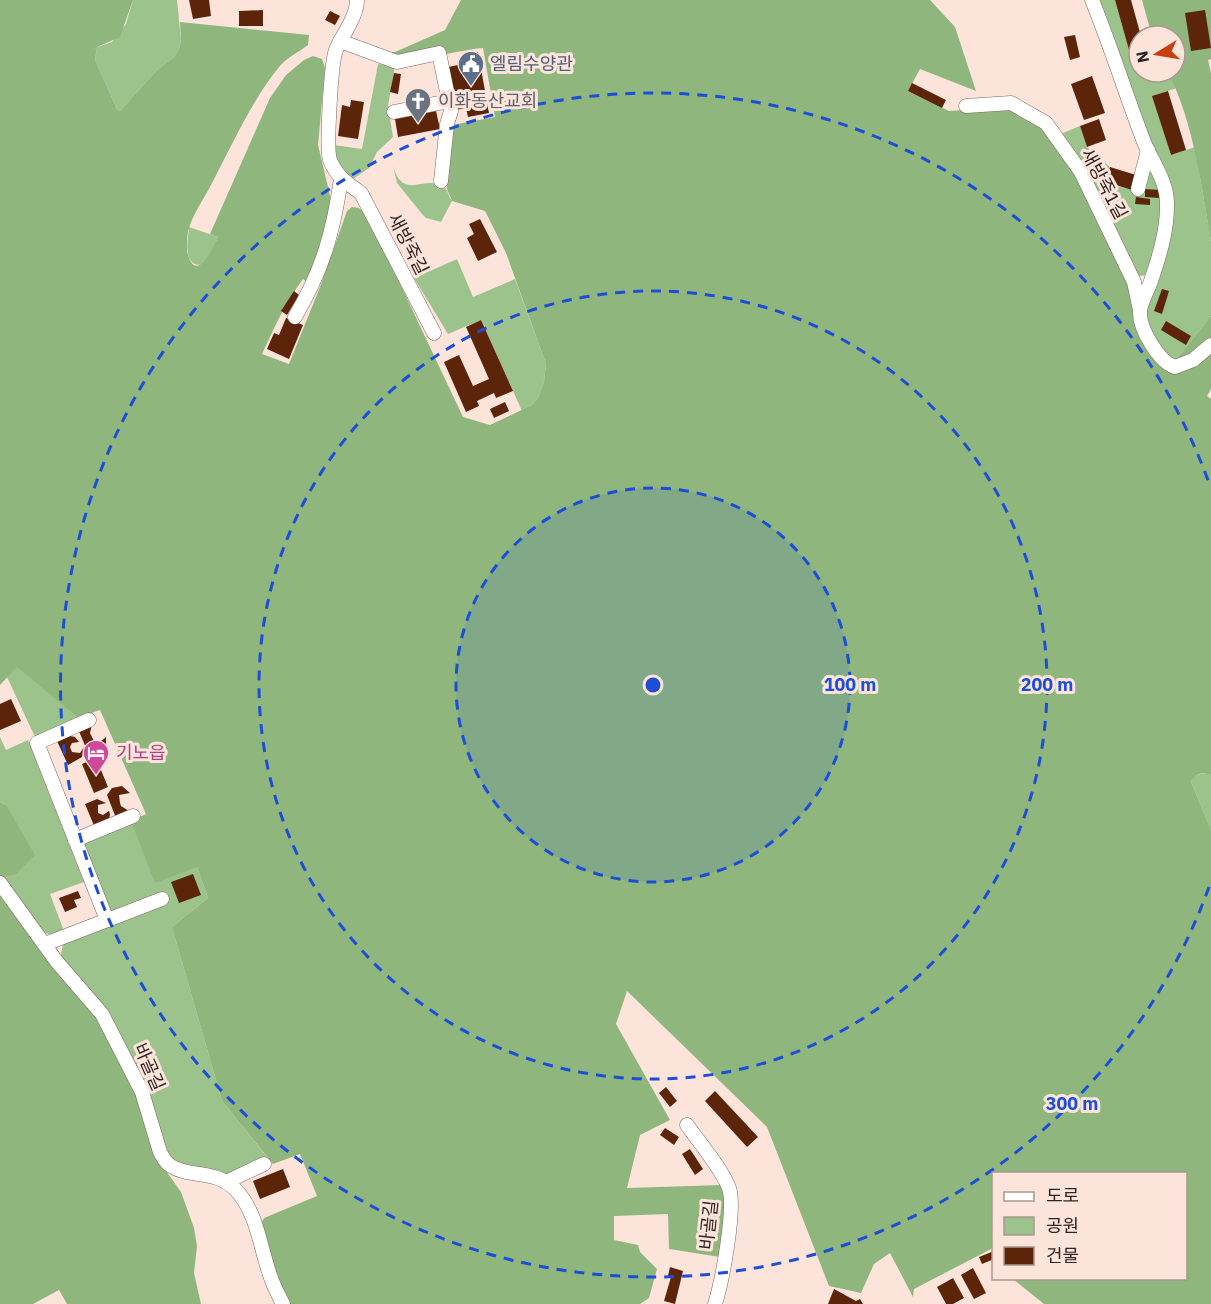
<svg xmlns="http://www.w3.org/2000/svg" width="1211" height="1304" font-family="'IBM Plex Sans','Noto Sans KR',sans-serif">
  <rect width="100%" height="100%" fill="#fce4db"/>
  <!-- green -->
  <g fill="#9dc38c">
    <path d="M133,0H177L181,40L179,49L174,57L156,71L120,111L117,109L95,60L97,47L112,42L126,24Z"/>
    <path d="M1096,0H1115L1129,49L1139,47V72H1168L1177,88L1153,96L1171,155L1195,147L1211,241V316L1174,362L1155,342L1145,312L1170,217Z"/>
    <path d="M378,64L395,66L388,106L393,137L377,152L369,168L350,181L341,173L332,147L334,145L362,149Z"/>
    <path d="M1080,126L1087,147L1110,167L1105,183L1141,192L1146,176L1152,172L1156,173L1164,211L1148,275L1138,276L1058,135Z"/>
    <path d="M393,166C404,203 426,172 445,188C448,191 449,197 452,201L441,222L426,218L422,214L397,183Z"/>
    <path d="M189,227L218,237C214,245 208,269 195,264C190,262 188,256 188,252C186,244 189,235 189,227Z"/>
    <path d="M457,259L473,297L515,279L546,364L544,382L538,398L530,406L522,411L481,320L448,334L414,278Z"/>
    <path d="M17,666L78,718L35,737L7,677Z"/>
    <path d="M0,737L6,750L28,740L84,882L50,894L64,931L54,935L40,932L0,878L6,805L0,802Z"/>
    <path d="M1207,773L1211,775V830L1191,782C1195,774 1199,774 1207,773Z"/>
    <path d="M131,821L197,867L208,898L172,927L222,1101L267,1157L229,1177L175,1165L61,955L63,944L116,911H111L82,841Z"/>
  </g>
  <!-- forest -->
  <g fill="#8fb67d">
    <path d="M0,0H133L120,37L97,47L95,60L117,109L120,111L156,71L174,57L179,49L181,40L180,22L309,35L308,45C299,52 286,58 279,67C251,102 233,143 212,183C205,197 194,212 189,228C187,235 186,247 188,255C197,284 214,246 218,237L210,234L270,98L286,75L304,60L313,56L322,59L325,68L318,145L332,204L331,219L308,283L303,279C285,303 274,328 262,354L289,364L320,287L347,211L352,207L359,208L368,216L463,417L490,425L530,406L538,398L544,382L546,364L506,253L485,211L452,201L447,189L452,125L495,117L483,48C457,50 416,64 392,55L390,52H395L445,30L461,0H930L955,27L976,91L920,69L908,91L949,111L1010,107L1045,125L1078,174L1165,367L1211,350V389L1207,396L1211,399V775C1203,771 1195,774 1191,782L1211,830V1304H1044L1013,1279L1186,1278V1174H994L993,1248L914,1289L913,1297L890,1253L874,1264L861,1293L829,1286L767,1127L627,991L616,1024L670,1120L640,1135L627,1188L722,1185L727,1207L720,1257L669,1249L668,1214L614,1216V1240L638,1245L640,1252L657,1269L649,1298L640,1304H287L259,1227L264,1218L317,1196L300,1154L273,1164L222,1101L172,927L208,898L197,867L155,883L131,821L146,814L100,710L78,718L17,667L0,685Z"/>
    <path d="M1142,0H1211V59L1208,60L1211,73V241C1201,184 1194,124 1168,72H1175V36H1152Z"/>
    <path d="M1211,316V339L1188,359L1174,362Z"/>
    <path d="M0,802L6,805L35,855L16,874L0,878Z"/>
    <path d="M0,891L93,1008L126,1064L161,1164L181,1192L194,1228L197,1246L194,1273L201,1304H67L59,1290L33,1304H0Z"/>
  </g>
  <!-- building -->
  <g fill="#5c250a">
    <path d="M189,0H209L211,16L193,19Z"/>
    <path d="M1115,0H1131L1141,36H1139V47L1129,50Z"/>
    <path d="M263,10V26H239V11Z"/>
    <path d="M1205,10L1211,48L1191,51L1185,13Z"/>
    <path d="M330,11L340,16L335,25L325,20Z"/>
    <path d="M1075,35L1080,57L1070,60L1064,37Z"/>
    <path d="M478,52L489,113L468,117L466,108L456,110L448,67L463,64L462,55Z"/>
    <path d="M394,73L401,74L398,94L390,92Z"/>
    <path d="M1092,76L1105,113L1084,120L1071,84Z"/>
    <path d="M912,83L946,100L942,108L908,91Z"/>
    <path d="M1168,91L1186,150L1171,155L1152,96Z"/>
    <path d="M351,100L364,102L358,139L338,136L342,105L350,107Z"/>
    <path d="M436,111L440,129L398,137L395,119Z"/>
    <path d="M1099,119L1106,140L1087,147L1080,126Z"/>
    <path d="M1110,167L1136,175L1132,190L1106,182Z"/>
    <path d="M1145,189L1160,190L1159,198L1145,197Z"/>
    <path d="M1136,197L1150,199V205L1135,204Z"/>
    <path d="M480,219L497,252L478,261L467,238L474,234L469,224Z"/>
    <path d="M1162,289L1169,291L1162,314L1154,311Z"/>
    <path d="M294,291L299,295L287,315L281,311Z"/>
    <path d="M286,318L303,325L289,359L267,349L274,333L279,335Z"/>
    <path d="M481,320L513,391L496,398L494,393L477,401L479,406L466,412L444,362L459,355L473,386L489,379L466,327Z"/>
    <path d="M1166,321L1191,336L1186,345L1161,330Z"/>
    <path d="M505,402L509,411L494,418L490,409Z"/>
    <path d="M11,699L21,721L0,730V704Z"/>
    <path d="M92,724L90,733L94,741L100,742L106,737V743L105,747L94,753L86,748L78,729Z"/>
    <path d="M70,736L75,737L79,742L72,743L70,747L72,752L80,753L84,747L82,757L68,765L57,741Z"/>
    <path d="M96,758L108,787L94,793L82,764Z"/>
    <path d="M122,786L130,793L119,795L120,803L121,806L129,811L116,818L107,795L112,788Z"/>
    <path d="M97,799L106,803L98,805V813L103,815L109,811L110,814L109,820L95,828L85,804Z"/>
    <path d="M193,874L201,895L179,903L171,882Z"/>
    <path d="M78,891L81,898L74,900L77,907L65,912L59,898Z"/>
    <path d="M666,1087L677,1101L670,1107L659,1093Z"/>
    <path d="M715,1091L758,1137L747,1147L705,1101Z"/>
    <path d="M665,1128L679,1137L674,1145L660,1135Z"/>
    <path d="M690,1149L703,1169L695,1175L682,1154Z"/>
    <path d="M283,1169L290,1187L260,1199L253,1181Z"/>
    <path d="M994,1251V1259L982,1264L979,1257Z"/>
    <path d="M670,1267L683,1271L675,1304L664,1301L671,1277L668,1276Z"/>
    <path d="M973,1268L986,1293L974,1299L961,1275Z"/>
    <path d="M953,1278L964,1298L953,1304H946L937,1287Z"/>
    <path d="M834,1289L856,1301L860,1299L863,1304H828Z"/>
  </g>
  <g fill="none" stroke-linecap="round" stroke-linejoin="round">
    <!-- minor casing -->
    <g stroke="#7a665e" stroke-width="15">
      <g id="minor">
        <path d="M357,0C357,17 342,35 336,50C331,62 326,149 330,160C336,176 348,184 361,193L434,333"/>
        <path d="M1092,0C1111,47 1126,95 1144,142C1152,162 1168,182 1167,206C1167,232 1159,257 1151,281C1148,290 1141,302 1140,311C1139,329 1159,362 1175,367L1193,360L1211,345"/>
        <path d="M340,41L397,62L439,53L451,111L447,124L441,181"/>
        <path d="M966,106L1011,103L1046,123L1081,172L1134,282L1140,310"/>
        <path d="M394,112L449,101"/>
        <path d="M1138,189L1148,150"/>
        <path d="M295,317C323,269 333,233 341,179"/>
        <path d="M89,720L37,743L107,920"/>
        <path d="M75,840L133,816"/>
        <path d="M0,883L57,962L102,1014L142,1092L160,1152C163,1157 165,1163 171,1166C189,1178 215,1169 235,1189C257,1211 260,1247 270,1275C273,1285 278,1294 283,1304"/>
        <path d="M45,944L162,899"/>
        <path d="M687,1125C699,1142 722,1169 729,1188C736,1208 722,1282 715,1304"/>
        <path d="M226,1182L264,1164"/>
      </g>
    </g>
    <!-- minor -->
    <use href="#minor" stroke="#fff" stroke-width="14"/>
  </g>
  <!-- distance rings -->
  <circle cx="653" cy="685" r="197" fill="#1d4ed8" fill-opacity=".12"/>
  <g fill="none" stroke="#1d4ed8" stroke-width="3" stroke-dasharray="10 8">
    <circle cx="653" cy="685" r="197"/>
    <circle cx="653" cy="685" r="394"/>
    <path d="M1209 887A592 592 0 1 1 1209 483"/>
  </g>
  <!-- icons -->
  <defs>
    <g id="civic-pin" transform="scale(1.35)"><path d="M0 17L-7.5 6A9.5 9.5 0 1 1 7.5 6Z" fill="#5c6f8a" stroke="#fce4db"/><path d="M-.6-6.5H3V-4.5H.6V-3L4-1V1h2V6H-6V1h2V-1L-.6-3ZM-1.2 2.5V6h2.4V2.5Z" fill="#fff"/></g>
    <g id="church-pin" transform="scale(1.35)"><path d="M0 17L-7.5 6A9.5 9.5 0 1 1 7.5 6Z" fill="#6b7280" stroke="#fce4db"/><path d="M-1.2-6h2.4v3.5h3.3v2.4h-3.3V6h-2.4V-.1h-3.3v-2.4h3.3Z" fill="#fff"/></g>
    <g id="hotel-pin" transform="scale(1.35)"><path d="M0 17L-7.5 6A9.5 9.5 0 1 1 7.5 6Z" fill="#d1479c" stroke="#fce4db"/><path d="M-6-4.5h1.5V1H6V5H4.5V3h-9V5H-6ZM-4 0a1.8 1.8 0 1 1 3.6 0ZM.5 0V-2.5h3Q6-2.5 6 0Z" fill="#fff"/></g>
  </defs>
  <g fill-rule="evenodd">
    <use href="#civic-pin" x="471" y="64"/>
    <use href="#church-pin" x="418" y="101"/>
    <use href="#hotel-pin" x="96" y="753"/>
  </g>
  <g text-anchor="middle" stroke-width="6" stroke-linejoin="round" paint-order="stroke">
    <!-- service labels -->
    <g font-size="18" fill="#4e5e75" stroke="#fce4db" text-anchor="start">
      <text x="490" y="70">엘림수양관</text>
    </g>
    <!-- worship labels -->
    <g font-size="18" fill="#5b616d" stroke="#fce4db" text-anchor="start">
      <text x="438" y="107">이화동산교회</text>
    </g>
    <!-- street labels -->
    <g font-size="18" fill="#2d2521" stroke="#fce4db">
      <text transform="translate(1104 184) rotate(62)" y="6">새방죽1길</text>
      <text transform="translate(408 244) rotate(63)" y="6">새방죽길</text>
      <text transform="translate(149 1067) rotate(66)" y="6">바골길</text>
      <text transform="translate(709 1225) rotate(-84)" y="6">바골길</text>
    </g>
    <!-- hotel labels -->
    <g font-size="18" fill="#b23c85" stroke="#fce4db" text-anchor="start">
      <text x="116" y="759">기노읍</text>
    </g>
  </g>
  <circle cx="653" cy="685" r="9" fill="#1d4ed8" stroke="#fce4db" stroke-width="3"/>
  <g font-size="18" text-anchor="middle" font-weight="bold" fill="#1d4ed8" stroke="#fce4db" stroke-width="6" stroke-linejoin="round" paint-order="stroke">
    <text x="850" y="691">100 m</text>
    <text x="1047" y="691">200 m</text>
    <text x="1072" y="1110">300 m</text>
  </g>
  <!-- legend -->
  <rect x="992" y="1172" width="195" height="108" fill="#fce4db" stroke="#a99891" stroke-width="1.5"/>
  <rect x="1004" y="1192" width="30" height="9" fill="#ffffff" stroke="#a99891" stroke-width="1.5"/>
  <text x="1046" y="1202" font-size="18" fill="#2d2521">도로</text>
  <rect x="1004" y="1217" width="30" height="18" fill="#9dc38c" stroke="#a99891" stroke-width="1.5"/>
  <text x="1046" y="1232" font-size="18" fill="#2d2521">공원</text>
  <rect x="1004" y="1247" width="30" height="18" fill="#5c250a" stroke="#a99891" stroke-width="1.5"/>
  <text x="1046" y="1262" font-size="18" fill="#2d2521">건물</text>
  <!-- north arrow -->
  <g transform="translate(1157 54) rotate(259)"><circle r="28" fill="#fce4db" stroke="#a99891" stroke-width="1.5"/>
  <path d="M0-4.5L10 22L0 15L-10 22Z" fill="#c63f0f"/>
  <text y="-9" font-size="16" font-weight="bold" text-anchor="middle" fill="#2d2521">N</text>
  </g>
</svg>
